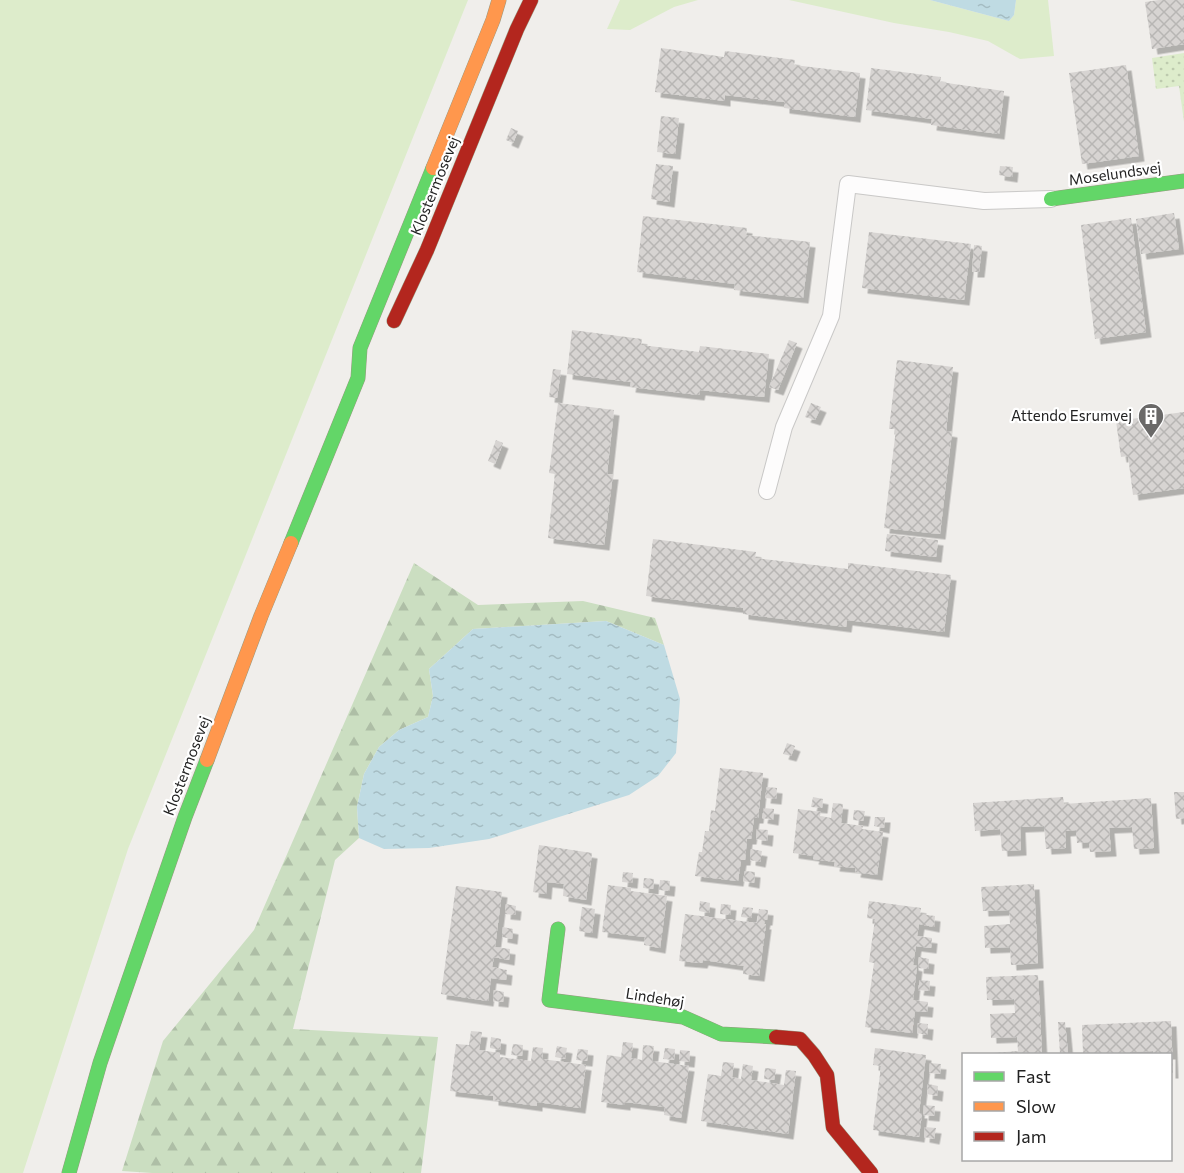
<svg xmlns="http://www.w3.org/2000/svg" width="1184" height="1173" font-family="Commissioner,sans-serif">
  <defs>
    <pattern id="forest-firs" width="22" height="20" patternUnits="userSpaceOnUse" patternTransform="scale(1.5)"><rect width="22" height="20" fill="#cbdec1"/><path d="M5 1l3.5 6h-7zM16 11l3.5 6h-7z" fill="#aebea6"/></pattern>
    <pattern id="garden-dots" width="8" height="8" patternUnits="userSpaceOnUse" patternTransform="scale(1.5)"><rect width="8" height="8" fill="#ddeccb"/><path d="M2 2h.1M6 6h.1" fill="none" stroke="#bdcaae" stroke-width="1.8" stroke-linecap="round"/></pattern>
    <pattern id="water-ripples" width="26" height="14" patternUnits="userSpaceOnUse" patternTransform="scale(1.5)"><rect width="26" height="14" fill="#bfdbe3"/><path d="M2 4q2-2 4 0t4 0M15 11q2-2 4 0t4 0" fill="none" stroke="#a4bcc2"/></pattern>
    <pattern id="building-cross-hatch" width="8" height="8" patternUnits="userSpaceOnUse" patternTransform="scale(1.5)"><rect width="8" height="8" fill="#d7d4d2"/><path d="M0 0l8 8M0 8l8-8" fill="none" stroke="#b8b6b4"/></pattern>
    <filter id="shadow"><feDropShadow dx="5.5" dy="5.5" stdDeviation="0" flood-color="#0004"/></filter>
  </defs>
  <rect width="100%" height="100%" fill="#f0eeeb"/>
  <!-- grass -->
  <g fill="#ddeccb">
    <path d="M0,0H468L128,849L23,1173H0Z"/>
    <path d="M620,0H698L674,7L630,30L607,29Z"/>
    <path d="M789,0H930L1009,21L1014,15L1016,0H1048L1054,56L1020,59L988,41L949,32L894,23Z"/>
  </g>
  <!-- forest -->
  <path fill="url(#forest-firs)" d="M414,563L478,605L583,601L655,618L664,645L606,621L473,629L429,669L433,696L428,717L399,730L379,747L364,774L357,807L359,838L335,860L293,1029L438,1037L421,1173H152L122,1171L163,1041L254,930Z"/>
  <!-- garden -->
  <path fill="url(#garden-dots)" d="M1184,53V122L1179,86L1156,89L1152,58Z"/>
  <!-- water -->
  <g fill="url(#water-ripples)">
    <path d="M930,0H1016L1014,15L1009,21Z"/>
    <path d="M606,621L664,645L680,699L676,753L658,776L629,795L489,839L429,848L384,849L359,838L357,807L364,774L379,747L399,730L428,717L433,696L429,669L473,629Z"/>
  </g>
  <!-- building -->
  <g fill="url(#building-cross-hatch)" filter="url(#shadow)">
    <path d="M1159,0H1184V44L1152,49L1145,2Z"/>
    <path d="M661,48L724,57L725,51L795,60L794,65L860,73L855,117L784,108V102L725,95V101L655,92Z"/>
    <path d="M1126,65L1139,156L1082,164L1069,73Z"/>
    <path d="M871,68L941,77L940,82L1004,91L999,134L931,125L932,119L866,110Z"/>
    <path d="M661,116L679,118L675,154L657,152Z"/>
    <path d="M511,128L518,131L513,143L506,140Z"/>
    <path d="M656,164L673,166L669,202L651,199Z"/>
    <path d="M1000,166L1013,167L1012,177L999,175Z"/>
    <path d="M1174,213L1179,249L1141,254L1136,219Z"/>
    <path d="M643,216L747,228L746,235L810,242L803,298L734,290L735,284L637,272Z"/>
    <path d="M1131,218L1146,332L1095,339L1081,225Z"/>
    <path d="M869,232L971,244L964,300L862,288Z"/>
    <path d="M974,245L982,246L979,272H972Z"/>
    <path d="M572,330L642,339L641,345L699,352L700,346L769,354L764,397L700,390L699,395L630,387L631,382L567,374Z"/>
    <path d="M789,340L797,343L778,390L769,387Z"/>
    <path d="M897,360L953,367L946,431L952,432L940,534L884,528L896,429H889Z"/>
    <path d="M553,369L561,370L557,398L549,397Z"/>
    <path d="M558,403L614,410L607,474H613L604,545L548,538L555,474L549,473Z"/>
    <path d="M811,403L821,407L815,420L805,417Z"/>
    <path d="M1184,412V488L1133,495L1128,456L1121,457L1116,421Z"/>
    <path d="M496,440L503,443L495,464L488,461Z"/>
    <path d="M887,534L938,540L936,557L885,551Z"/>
    <path d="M653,539L756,552L755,558L848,569V563L951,575L944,632L847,620L846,627L743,614V608L646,596Z"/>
    <path d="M787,743L795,746L791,756L783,754Z"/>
    <path d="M720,768L763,773L758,818H754L751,839H747L745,860H741L738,881L695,876L699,852H702L705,831H709L711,810L715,811Z"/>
    <path d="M767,787L777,788L776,799L765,798Z"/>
    <path d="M1174,792H1184V818L1176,819Z"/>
    <path d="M813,797L823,799L822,808L811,807Z"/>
    <path d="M1063,797L1064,804L1151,798L1154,848L1134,849L1132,827L1109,828L1111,851L1090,852L1089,842L1077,843L1076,830L1065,831L1066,848L1046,849L1044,826L1020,827L1021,850L1002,851L1000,829L975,831L973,803Z"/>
    <path d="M833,803L843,804L841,823L863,826L862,829L883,832L877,875L855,872L856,868L834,866L835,862L813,859L814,856L793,853L798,809L821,812L820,816L831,818Z"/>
    <path d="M764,808L774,809L773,820L762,818Z"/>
    <path d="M854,810L865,811L863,821L853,820Z"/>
    <path d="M875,817H885L884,828L874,826Z"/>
    <path d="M757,829L768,830L767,841L756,839Z"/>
    <path d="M539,845L592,853L586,900L563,896L564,884L547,882L546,894L533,892Z"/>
    <path d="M751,849L762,851L760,862L750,860Z"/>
    <path d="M745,871L755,872L754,883L743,881Z"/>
    <path d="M623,872L633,873L632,883L622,882Z"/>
    <path d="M644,878L654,879L653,889L643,888Z"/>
    <path d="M660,880L670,881L669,891L659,890Z"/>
    <path d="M1034,884L1038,963L1011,965L1010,947L985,948L984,926L1010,924L1009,910L983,911L981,887Z"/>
    <path d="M608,885L631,888V891L667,896L660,948L644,945L645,937L602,932Z"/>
    <path d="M456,886L502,892L495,947L510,949L509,960L494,957L492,967L507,970L506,980L491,978L488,1001L441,994Z"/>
    <path d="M700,901L710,903L709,913L699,911Z"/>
    <path d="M869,901L921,908L920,914L935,916L934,927L919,924L917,936L932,938L931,948L916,946L913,965L917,966L913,1000L928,1002L927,1012L915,1011L912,1033L865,1027L874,963L869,962L875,919L867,918Z"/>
    <path d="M506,904L516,906L515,915L505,914Z"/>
    <path d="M721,904L731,905L730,915L720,914Z"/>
    <path d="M582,907L595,909L592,933L579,931Z"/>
    <path d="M743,907L753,908L751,918L741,917Z"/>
    <path d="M759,909L768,910L767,920H765L764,924H766L759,976L743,974L744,966L703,960L702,963L679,961L685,914L757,923Z"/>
    <path d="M503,927L513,929L512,939L502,937Z"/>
    <path d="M919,957L929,959L928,969L918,968Z"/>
    <path d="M1038,975L1042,1054H993V1053L1018,1051L1017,1037L991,1038L990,1014L1015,1013L1014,999L987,1000L986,977Z"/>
    <path d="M920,980L930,981L929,991L918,990Z"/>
    <path d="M494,990L504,992L503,1002L493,1001Z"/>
    <path d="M1171,1021L1173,1073H1170V1054H1153V1051L1130,1052V1054H1109V1053L1083,1054L1082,1025Z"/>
    <path d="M1058,1022H1065L1068,1054H1060Z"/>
    <path d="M918,1023L928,1024L927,1035L917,1033Z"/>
    <path d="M471,1031L482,1032L479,1050L500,1053V1057L531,1061L533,1047L543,1048L542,1059L586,1065L580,1108L537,1102V1106L493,1100V1096L450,1091L456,1044L469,1045Z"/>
    <path d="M491,1037L501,1039L500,1050L490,1048Z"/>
    <path d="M623,1042L633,1043L631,1058L642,1060L643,1045L654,1046L652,1061L689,1066L681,1118L664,1115L665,1107L625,1102V1105L601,1102L607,1055L621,1057Z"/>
    <path d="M513,1044L523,1045L522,1056L511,1055Z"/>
    <path d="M557,1046L567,1048L565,1059L555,1057Z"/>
    <path d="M665,1048L675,1049L674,1060L663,1059Z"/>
    <path d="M875,1048L926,1055L919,1113H922L919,1137L873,1130L881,1066L873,1065Z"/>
    <path d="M578,1049L588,1050L587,1061L576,1060Z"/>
    <path d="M680,1050L690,1051L689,1062L679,1061Z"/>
    <path d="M723,1062L734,1063L732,1077L741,1079L743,1064L753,1066L751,1080L784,1085L786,1070L796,1071L788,1134L701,1121L708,1074L721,1076Z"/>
    <path d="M930,1063L941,1064L940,1074L929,1073Z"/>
    <path d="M765,1068L776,1069L774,1080L764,1079Z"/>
    <path d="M928,1084L938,1086L937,1096L927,1094Z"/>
    <path d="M924,1105L935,1106L934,1116L923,1115Z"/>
    <path d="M925,1127L936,1128L934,1139L924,1137Z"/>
  </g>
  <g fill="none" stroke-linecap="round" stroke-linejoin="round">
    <!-- lane casing -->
    <g stroke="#c9c8c7" stroke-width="18">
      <path id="lane" d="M767,491L784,427L831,316L848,184L984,201L1051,199"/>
    </g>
    <!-- fast casing -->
    <g stroke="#999a82" stroke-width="15">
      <g id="fast">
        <path d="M1051,199L1184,181"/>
        <path d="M291,543L358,378L360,348L433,168"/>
        <path d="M558,929L549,1000L683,1017L721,1034L776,1037"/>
        <path d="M69,1173L100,1063L185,817L207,760"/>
      </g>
    </g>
    <!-- slow casing -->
    <g stroke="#999a82" stroke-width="15">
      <g id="slow">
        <path d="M433,168L493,20L499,0"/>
        <path d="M207,760L261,616L291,543"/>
      </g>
    </g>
    <!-- jam casing -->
    <g stroke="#999a82" stroke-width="15">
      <g id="jam">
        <path d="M394,321L427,250L517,29L531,0"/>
        <path d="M776,1037L800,1039L814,1055L827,1075L833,1127L871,1173"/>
      </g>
    </g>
    <!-- lane -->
    <use href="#lane" stroke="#fdfcfc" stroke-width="16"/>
    <!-- fast -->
    <use href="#fast" stroke="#63d668" stroke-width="14"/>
    <!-- slow -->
    <use href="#slow" stroke="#ff974d" stroke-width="14"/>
    <!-- jam -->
    <use href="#jam" stroke="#b3261e" stroke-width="14"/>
  </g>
  <!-- icons -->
  <defs>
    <g id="building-pin" transform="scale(1.35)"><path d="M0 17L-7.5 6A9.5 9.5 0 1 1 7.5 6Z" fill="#6a6968" stroke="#fff"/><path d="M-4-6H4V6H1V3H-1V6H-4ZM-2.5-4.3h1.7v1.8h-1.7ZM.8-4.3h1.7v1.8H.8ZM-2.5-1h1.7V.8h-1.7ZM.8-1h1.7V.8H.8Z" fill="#fff"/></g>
  </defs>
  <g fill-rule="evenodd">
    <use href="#building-pin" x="1151" y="416"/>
  </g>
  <g text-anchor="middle" stroke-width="4.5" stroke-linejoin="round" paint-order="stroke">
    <!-- street labels -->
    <g font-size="15" fill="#222" stroke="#fff">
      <text transform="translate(1115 174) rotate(-8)" y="5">Moselundsvej</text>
      <text transform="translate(435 186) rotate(-68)" y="5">Klostermosevej</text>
      <text transform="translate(187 766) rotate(-69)" y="5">Klostermosevej</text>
      <text transform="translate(655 998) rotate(9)" y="5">Lindehøj</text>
    </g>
    <!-- poi labels -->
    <g font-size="15" fill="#222" stroke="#fff" text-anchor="end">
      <text x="1132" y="421">Attendo Esrumvej</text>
    </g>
  </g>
  <!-- legend -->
  <rect x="962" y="1053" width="210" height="108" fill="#ffffff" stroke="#a7a7a7" stroke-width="1.5"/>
  <rect x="974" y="1072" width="30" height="9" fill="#63d668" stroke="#a7a7a7" stroke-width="1.5"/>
  <text x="1016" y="1083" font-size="18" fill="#222222">Fast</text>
  <rect x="974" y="1102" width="30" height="9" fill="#ff974d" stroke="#a7a7a7" stroke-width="1.5"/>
  <text x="1016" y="1113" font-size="18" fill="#222222">Slow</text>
  <rect x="974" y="1132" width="30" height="9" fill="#b3261e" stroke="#a7a7a7" stroke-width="1.5"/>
  <text x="1016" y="1143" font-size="18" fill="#222222">Jam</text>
</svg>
